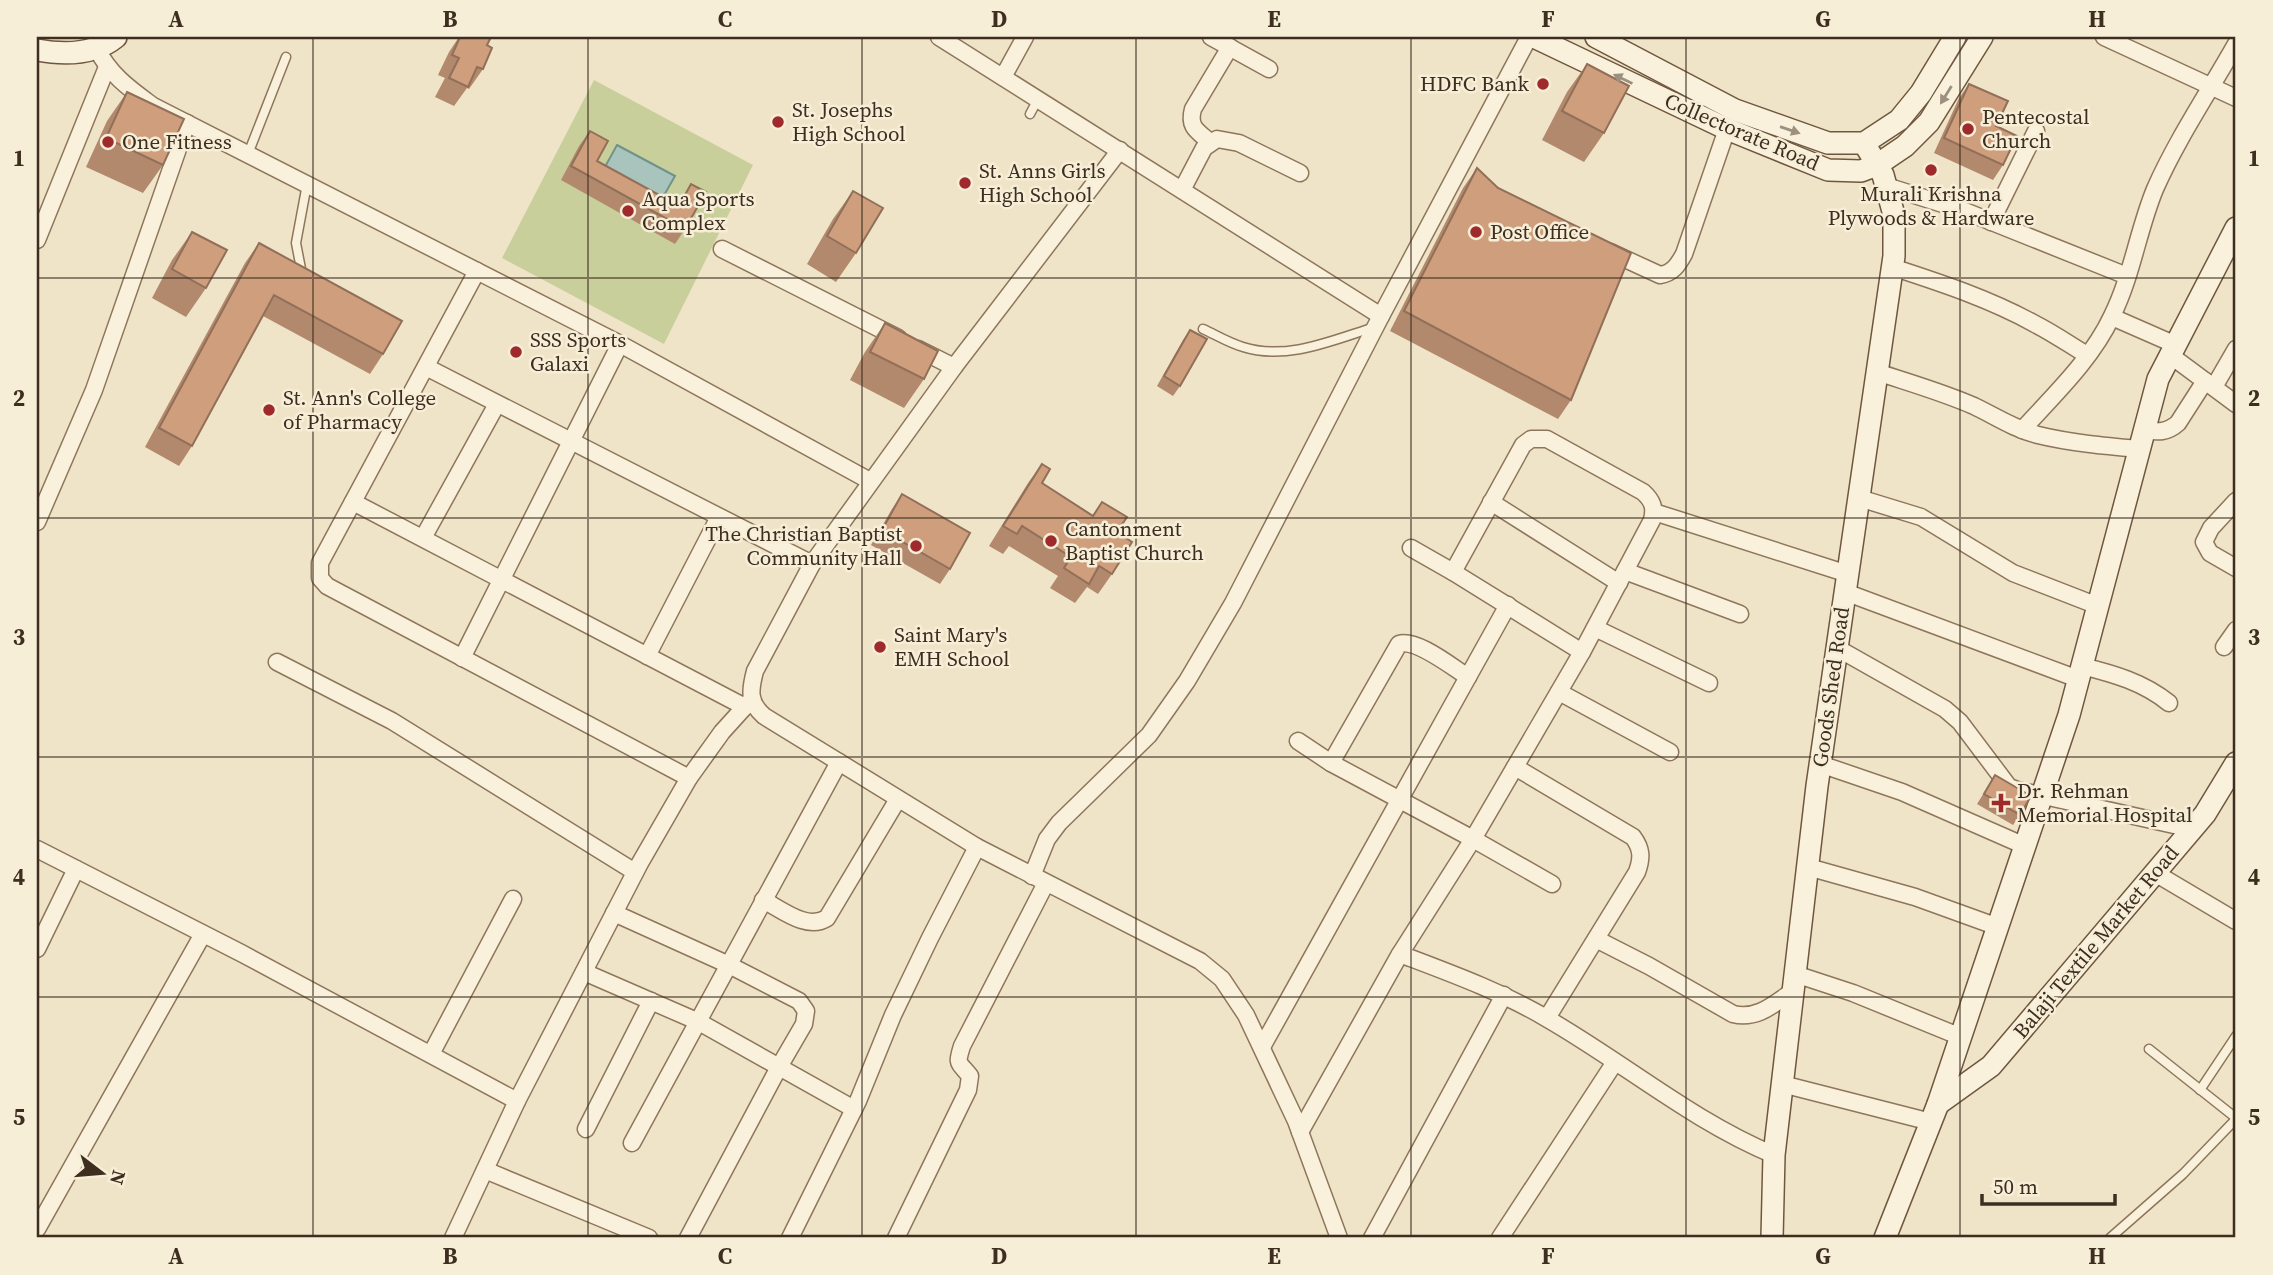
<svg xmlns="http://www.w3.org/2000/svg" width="2273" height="1275" font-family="'Source Serif 4',serif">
  <rect width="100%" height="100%" fill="#f0e4c8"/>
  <!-- green -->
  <path fill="#c9cf9b" d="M594,80L753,165L664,344L502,258Z"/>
  <!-- water -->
  <path fill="#a9c4bc" stroke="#6f938a" stroke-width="2" d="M617,145L675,176L658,206L601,174Z"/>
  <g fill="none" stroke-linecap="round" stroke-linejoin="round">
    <!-- lane casing -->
    <g stroke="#8d765c" stroke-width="11">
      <g id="lane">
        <path d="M1030,114L1038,99"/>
        <path d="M248,154L286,57"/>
        <path d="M302,274L296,243L307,184"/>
        <path d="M1203,329C1216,335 1229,343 1243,347C1287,361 1333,340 1375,327"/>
        <path d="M2149,1049L2236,1118"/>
        <path d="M2200,1090L2236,1036"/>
        <path d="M2110,1238L2183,1174L2236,1119"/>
      </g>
    </g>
    <!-- street casing -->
    <g stroke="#8d765c" stroke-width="19">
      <g id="street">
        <path d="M939,37L1381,316"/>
        <path d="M1211,37L1269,69"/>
        <path d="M2104,37L2236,98"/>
        <path d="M97,49C110,75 130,89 153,106L620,344L870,481"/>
        <path d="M1003,77L1025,37"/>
        <path d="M1210,142C1197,131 1188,127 1193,109L1230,47"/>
        <path d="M1120,150L954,367L812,564L755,671C750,690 748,702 764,716L977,847L1200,961L1222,979L1246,1015L1296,1121L1339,1238"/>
        <path d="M1886,186L1962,210L2127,276"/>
        <path d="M1182,190L1204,148L1217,139L1239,143L1300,173"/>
        <path d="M1991,222L2036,131"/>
        <path d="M37,240L107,67"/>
        <path d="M722,249L898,338"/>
        <path d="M1610,252L1660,275C1673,273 1678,265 1684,254L1727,129"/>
        <path d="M1892,267C1941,283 1990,299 2035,324C2053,333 2070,345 2087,355"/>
        <path d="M477,271L320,563V578L327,586L689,778"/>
        <path d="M2112,317L2176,345"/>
        <path d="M918,349L954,367"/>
        <path d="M2170,355L2236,404"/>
        <path d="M426,367L812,564"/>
        <path d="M1877,372C1910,383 1942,392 1974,406C1995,416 2014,429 2038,435C2071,443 2105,446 2139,449"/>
        <path d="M2214,387L2236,349"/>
        <path d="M2022,430C2054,395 2092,359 2112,316C2132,276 2138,230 2155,189C2177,139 2209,92 2236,44"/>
        <path d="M2144,430C2158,432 2167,433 2178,423L2205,381"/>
        <path d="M1859,498L1921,517L2013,573L2098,606"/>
        <path d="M2236,501L2211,528L2204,542L2210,553L2236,568"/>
        <path d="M353,502L745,707"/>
        <path d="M1491,502L1619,583"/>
        <path d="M1654,512L1848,574"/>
        <path d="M37,522L94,390L187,123"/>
        <path d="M423,538L497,404"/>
        <path d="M1411,548L1453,572L1582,652"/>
        <path d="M1625,571L1740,614"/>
        <path d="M1845,592L2078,679"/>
        <path d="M1595,628L1709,683"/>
        <path d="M2224,647L2236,630"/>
        <path d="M1837,648L1945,709L1960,722L2009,787L2017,790L2192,829"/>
        <path d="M647,656L719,517"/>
        <path d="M462,658L620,344"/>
        <path d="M277,662L392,721L635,872"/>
        <path d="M2082,666C2114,674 2143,682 2169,703"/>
        <path d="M1559,692L1670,752"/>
        <path d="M1298,741L1331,763L1473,839L1552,884"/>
        <path d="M1331,763L1399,644C1416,638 1452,667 1468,677"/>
        <path d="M1820,764L1902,792L2025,846"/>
        <path d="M1515,767L1633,837C1642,849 1642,858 1637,872L1547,1018"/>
        <path d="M37,849L241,953L517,1101"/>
        <path d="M1808,867L1915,897L1998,927"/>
        <path d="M2155,873L2236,921"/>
        <path d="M1032,876L1047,839L1059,823L1149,735L1187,681L1233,603L1381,316L1529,37"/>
        <path d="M763,900C781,909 807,931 827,918L898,799"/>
        <path d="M614,913L729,965L799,1001L806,1011L804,1024L779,1067L688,1238"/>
        <path d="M1596,939L1649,966L1733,1014C1757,1020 1774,1004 1793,991"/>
        <path d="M37,949L76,869"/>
        <path d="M1400,954C1450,973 1500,991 1546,1018C1623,1062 1692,1121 1774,1155"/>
        <path d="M584,972L699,1022L854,1109"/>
        <path d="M1795,974L1853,993L1961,1037"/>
        <path d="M1262,1047L1508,605"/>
        <path d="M431,1054L513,899"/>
        <path d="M1782,1084L1931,1122"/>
        <path d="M586,1129L651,1001"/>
        <path d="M1300,1132L1400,954L1473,839L1582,652L1652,520C1655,508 1653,501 1643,492L1547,439H1531L1523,445L1453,572"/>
        <path d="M632,1143L839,762"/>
        <path d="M485,1170L649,1238"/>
        <path d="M37,1229L203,934"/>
        <path d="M453,1238L517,1101L640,863L689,778L722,732L751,700"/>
        <path d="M790,1238L858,1101L893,1015L930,938L977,847"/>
        <path d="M896,1238L968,1090L970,1076C958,1061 956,1065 962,1046L1046,883"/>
        <path d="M1372,1238L1504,995"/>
        <path d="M1500,1238L1615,1062"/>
      </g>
    </g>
    <!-- secondary casing -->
    <g stroke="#6f573f" stroke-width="24">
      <g id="secondary">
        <path d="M1534,37L1727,129L1828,170L1861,171L1877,165L1905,146L1929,122L1982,37"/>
        <path d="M1596,37L1735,110L1828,143H1864L1899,120L1921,93L1955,37"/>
        <path d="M37,50C64,55 94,55 116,37"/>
        <path d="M1938,1104L1991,1066L2205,814L2236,763"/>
        <path d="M1772,1238L1774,1155L1817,786L1894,256V215L1883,175L1864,143"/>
        <path d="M1885,1238L1938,1104L2069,715L2158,379L2236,228"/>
      </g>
    </g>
    <!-- lane -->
    <use href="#lane" stroke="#faf1dc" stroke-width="8"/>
    <!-- street -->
    <use href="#street" stroke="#faf1dc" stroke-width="16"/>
    <!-- secondary -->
    <use href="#secondary" stroke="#faf1dc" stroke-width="21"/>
  </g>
  <!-- wall -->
  <g fill="#b2896c">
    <path d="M459,37H491L487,45L483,69L469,89L467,88L454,106L435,97L445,78L438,75L449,52Z"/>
    <path d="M1587,64L1604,133L1584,162L1542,140L1567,92Z"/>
    <path d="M1969,84L1996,126L2003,165L1993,180L1934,153L1959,98Z"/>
    <path d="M127,92L163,165L143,193L86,167L107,121Z"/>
    <path d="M590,131L597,161L677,205L691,184L685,229L675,244L561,180L579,146Z"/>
    <path d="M1477,168L1571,400L1558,419L1390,331L1463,188Z"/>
    <path d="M853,191L856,253L836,282L807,264L833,219Z"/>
    <path d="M192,232L206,288L186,317L152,298L172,260Z"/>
    <path d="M259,243L383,354L370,374L263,316L192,446L179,466L145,447L245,263Z"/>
    <path d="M885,323L924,379L904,408L850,380L865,352Z"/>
    <path d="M1190,330L1180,386L1173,396L1157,386L1183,340Z"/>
    <path d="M1042,464V483L1093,515L1102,502L1117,532L1112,574L1098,594L1087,587L1075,603L1050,588L1058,576L1009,546L1003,554L989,546L1028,483Z"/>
    <path d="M902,494L950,569L940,584L871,545L892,509Z"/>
    <path d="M1995,775L2020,815L2013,825L1977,804Z"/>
  </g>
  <!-- building -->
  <g fill="#cf9f7d" stroke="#916f58" stroke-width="2">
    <path d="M460,37H491L487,45L492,48L483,69L477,67L468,87L449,78L459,58L452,55Z"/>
    <path d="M1587,64L1629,86L1604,133L1562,111Z"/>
    <path d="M1969,84L2008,101L1996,126L2017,136L2003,165L1944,138Z"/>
    <path d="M127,92L184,119L163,165L106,138Z"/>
    <path d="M590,131L608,141L597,161L679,206L691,184L706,192L685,229L571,166Z"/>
    <path d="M1477,168L1498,188L1631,253L1571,400L1404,311Z"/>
    <path d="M853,191L883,208L856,253L827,236Z"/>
    <path d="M192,232L227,250L206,288L172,269Z"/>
    <path d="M259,243L402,321L383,354L274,295L192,446L159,428Z"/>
    <path d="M885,323L938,351L924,379L870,352Z"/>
    <path d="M1190,330L1207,339L1180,386L1164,376Z"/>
    <path d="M1042,464L1050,469L1042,483L1093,516L1102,502L1127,517L1117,532L1132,542L1112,574L1099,566L1089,584L1064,568L1071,557L1022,526L1017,534L1003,526Z"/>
    <path d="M902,494L970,533L950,569L882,530Z"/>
    <path d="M1995,775L2031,796L2020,815L1984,794Z"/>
  </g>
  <!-- one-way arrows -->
  <defs><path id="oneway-solid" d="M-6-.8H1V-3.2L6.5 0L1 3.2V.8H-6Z" transform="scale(1.75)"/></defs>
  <g fill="#9c907e">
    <use href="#oneway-solid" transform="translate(1623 79) rotate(-154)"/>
    <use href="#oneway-solid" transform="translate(1946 95) rotate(122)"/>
    <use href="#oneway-solid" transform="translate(1790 130) rotate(19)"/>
  </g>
  <!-- grid -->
  <path fill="none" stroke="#3d2e20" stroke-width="2" stroke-opacity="0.55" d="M313,37V1238M588,37V1238M862,37V1238M1136,37V1238M1411,37V1238M1686,37V1238M1960,37V1238M37,278H2236M37,518H2236M37,757H2236M37,997H2236"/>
  <!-- markers -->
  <g fill="#9e2a2b" stroke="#f7eed8" stroke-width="2.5">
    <circle cx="1543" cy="84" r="7"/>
    <circle cx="778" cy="122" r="7"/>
    <circle cx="1968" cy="129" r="7"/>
    <circle cx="108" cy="142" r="7"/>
    <circle cx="1931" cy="170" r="7"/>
    <circle cx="965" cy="183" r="7"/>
    <circle cx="628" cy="211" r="7"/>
    <circle cx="1476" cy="232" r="7"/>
    <circle cx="516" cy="352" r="7"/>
    <circle cx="269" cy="410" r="7"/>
    <circle cx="1051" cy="541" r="7"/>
    <circle cx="916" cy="546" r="7"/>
    <circle cx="880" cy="647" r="7"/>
    <path d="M1997.5 792.5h7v7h7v7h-7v7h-7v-7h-7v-7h7z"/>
  </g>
  <g text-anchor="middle" stroke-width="5" stroke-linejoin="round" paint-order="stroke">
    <!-- poi labels -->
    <g font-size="21" fill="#3d2e20" stroke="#f7eed8" text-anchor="start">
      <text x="1529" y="91" text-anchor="end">HDFC Bank</text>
      <text x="792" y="117">St. Josephs<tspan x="792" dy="24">High School</tspan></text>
      <text x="1982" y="124">Pentecostal<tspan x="1982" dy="24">Church</tspan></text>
      <text x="122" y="149">One Fitness</text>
      <text x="979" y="178">St. Anns Girls<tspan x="979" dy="24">High School</tspan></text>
      <text x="1931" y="201" text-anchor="middle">Murali Krishna<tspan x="1931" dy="24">Plywoods &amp; Hardware</tspan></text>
      <text x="642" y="206">Aqua Sports<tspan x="642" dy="24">Complex</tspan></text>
      <text x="1490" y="239">Post Office</text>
      <text x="530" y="347">SSS Sports<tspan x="530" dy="24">Galaxi</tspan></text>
      <text x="283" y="405">St. Ann's College<tspan x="283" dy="24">of Pharmacy</tspan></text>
      <text x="1065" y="536">Cantonment<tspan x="1065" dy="24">Baptist Church</tspan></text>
      <text x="902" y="541" text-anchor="end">The Christian Baptist<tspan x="902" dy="24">Community Hall</tspan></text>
      <text x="894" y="642">Saint Mary's<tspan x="894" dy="24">EMH School</tspan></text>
      <text x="2017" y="798">Dr. Rehman<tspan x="2017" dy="24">Memorial Hospital</tspan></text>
    </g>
    <!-- street labels -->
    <g font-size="21" fill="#3d2e20" stroke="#f7eed8">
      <text transform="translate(1742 132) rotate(23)" y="7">Collectorate Road</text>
      <text transform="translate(1831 687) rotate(-82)" y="7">Goods Shed Road</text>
      <text transform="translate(2096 942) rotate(-50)" y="7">Balaji Textile Market Road</text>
    </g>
  </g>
  <!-- border -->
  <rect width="2273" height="1275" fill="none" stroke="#f7eed8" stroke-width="77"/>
  <!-- north arrow -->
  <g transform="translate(102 1173) rotate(106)" stroke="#f7eed8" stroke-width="5" paint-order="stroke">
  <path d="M0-5L12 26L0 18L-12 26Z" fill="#3d2e20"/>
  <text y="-10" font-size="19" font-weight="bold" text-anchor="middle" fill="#3d2e20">N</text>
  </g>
  <!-- scale -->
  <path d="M1982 1194v10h133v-10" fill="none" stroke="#3d2e20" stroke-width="3.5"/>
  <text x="1993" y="1194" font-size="21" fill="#3d2e20" stroke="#f7eed8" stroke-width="5" paint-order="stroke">50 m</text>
  <rect x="38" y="38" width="2196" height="1198" fill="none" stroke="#3d2e20" stroke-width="2.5"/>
  <g font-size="23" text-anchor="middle" font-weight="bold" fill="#3d2e20">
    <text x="176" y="27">A</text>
    <text x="450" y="27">B</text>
    <text x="725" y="27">C</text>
    <text x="999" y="27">D</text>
    <text x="1274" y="27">E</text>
    <text x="1548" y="27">F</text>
    <text x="1823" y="27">G</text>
    <text x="2097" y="27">H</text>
    <text x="19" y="166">1</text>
    <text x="2254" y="166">1</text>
    <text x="19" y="406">2</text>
    <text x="2254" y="406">2</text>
    <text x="19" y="645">3</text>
    <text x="2254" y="645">3</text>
    <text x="19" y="885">4</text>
    <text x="2254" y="885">4</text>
    <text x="19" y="1125">5</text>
    <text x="2254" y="1125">5</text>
    <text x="176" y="1264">A</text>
    <text x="450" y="1264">B</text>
    <text x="725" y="1264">C</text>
    <text x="999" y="1264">D</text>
    <text x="1274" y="1264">E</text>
    <text x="1548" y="1264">F</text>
    <text x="1823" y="1264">G</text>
    <text x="2097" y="1264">H</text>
  </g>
</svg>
